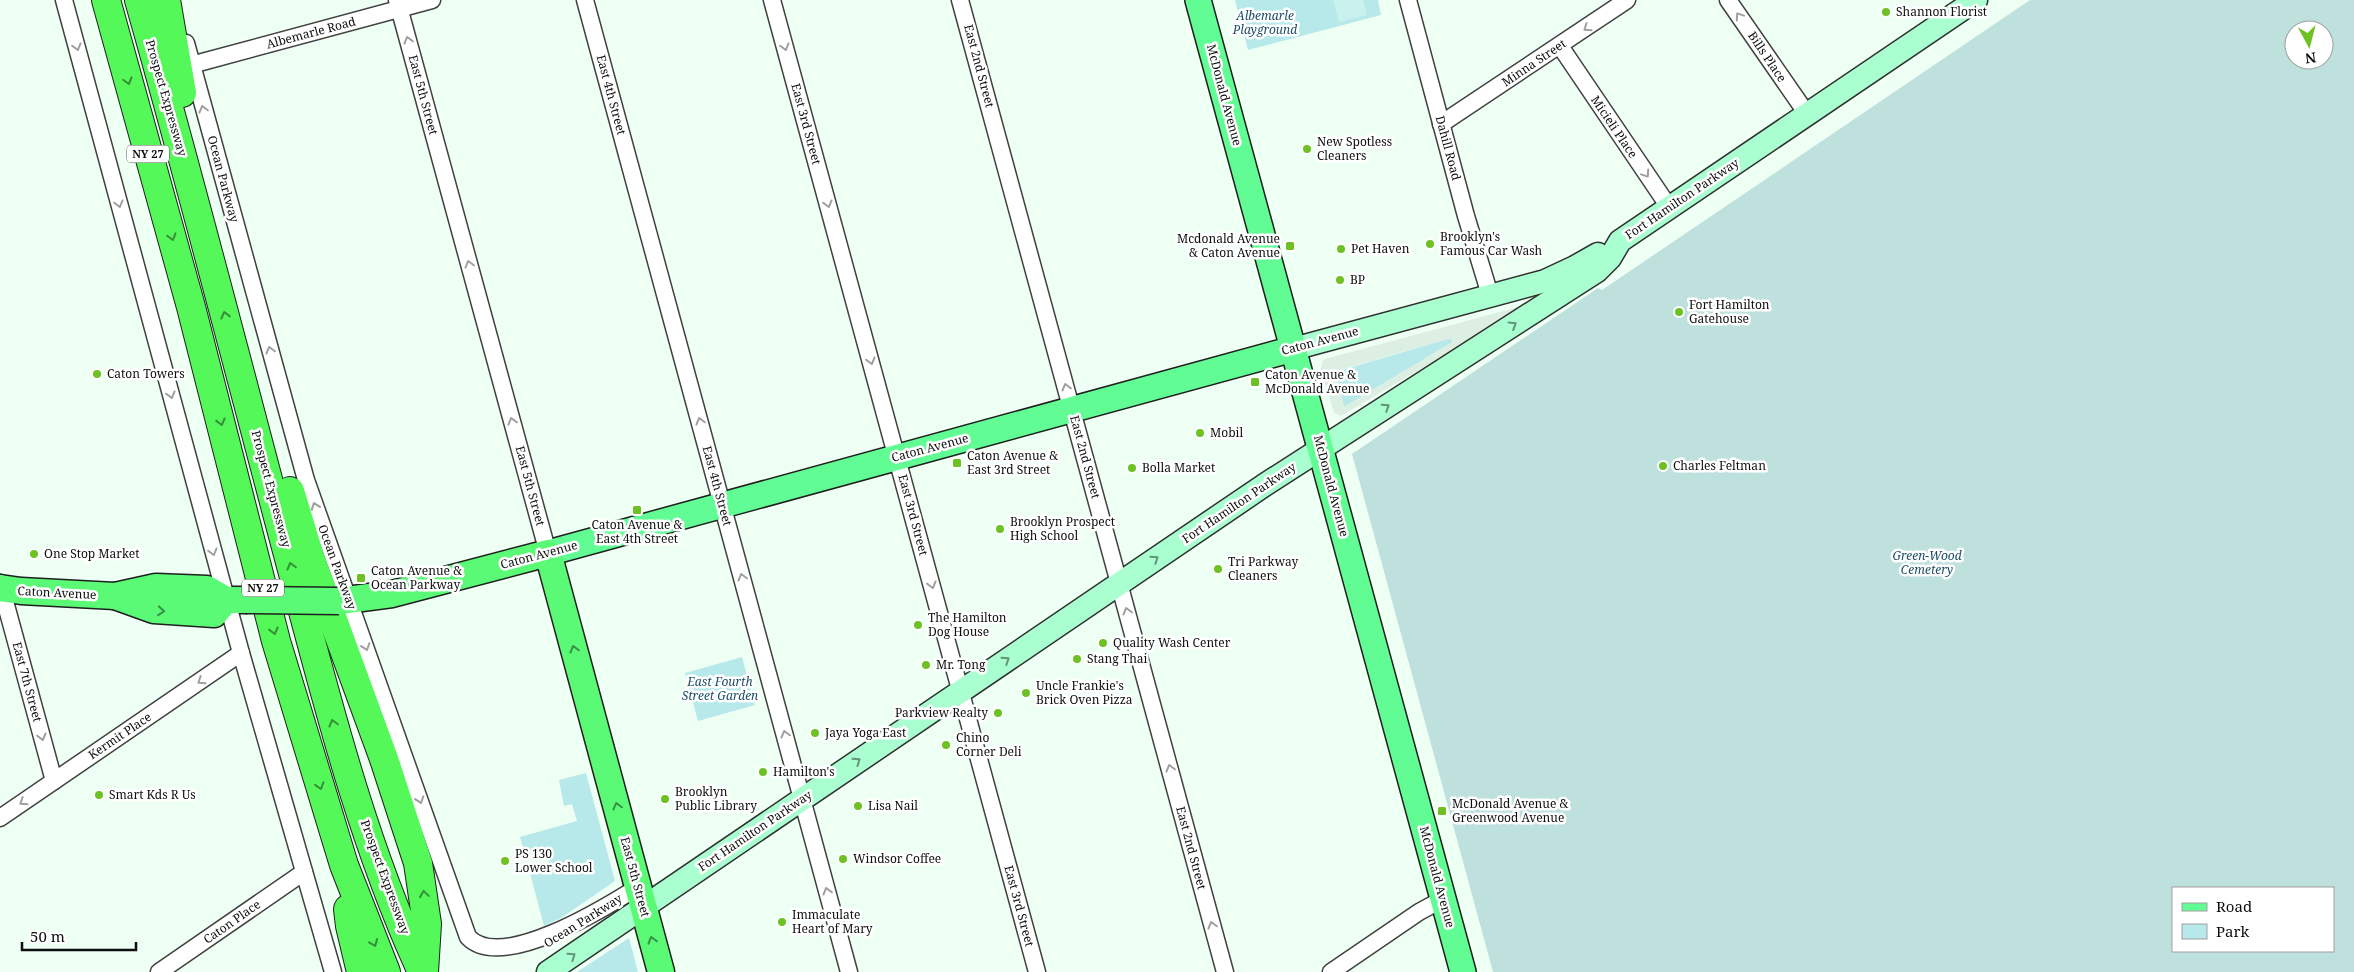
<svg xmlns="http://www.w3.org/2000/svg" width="2354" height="972" font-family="'Noto Serif',serif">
  <rect width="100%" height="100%" fill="#eefff4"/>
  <!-- green -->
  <g fill="#b7e8ea">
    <path d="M1235,0H1378L1381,15L1248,50Z"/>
    <path d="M1451,338L1453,342L1344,407L1335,372Z"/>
    <path d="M742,657L755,705L698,721L685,673Z"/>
    <path d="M586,773L615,881L561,918L544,926L530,873L550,868L545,849L525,854L520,837L577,821L572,804L564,806L559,780Z"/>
    <path d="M629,938L638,972H577Z"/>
  </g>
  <!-- cemetery -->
  <path fill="#bfe1de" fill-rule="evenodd" d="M2030,0H2354V972H1493L1352,454L1598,288L1602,290ZM2294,30H2324V60H2294ZM2173,888H2333V951H2173Z"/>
  <!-- pitch -->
  <path fill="#c9f1ee" d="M1333,0H1363L1367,15L1339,22Z"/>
  <!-- plaza -->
  <path fill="#ddefe3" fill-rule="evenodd" d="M1518,307L1519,311L1341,416L1334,413L1321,370L1322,362L1325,359ZM1451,338L1452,342L1344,407L1336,371Z"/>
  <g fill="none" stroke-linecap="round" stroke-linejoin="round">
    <!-- minor casing -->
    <g stroke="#414141" stroke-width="19">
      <g id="minor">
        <path d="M64,0L241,653L333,972"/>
        <path d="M397,0L548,553"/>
        <path d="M585,0L849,972"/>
        <path d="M772,0L1037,972"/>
        <path d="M960,0L1225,972"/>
        <path d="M1408,0L1466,216L1490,295"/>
        <path d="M1728,0L1807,114"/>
        <path d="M186,43L306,480L468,937C501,972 603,909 638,887"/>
        <path d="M1560,46L1669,207"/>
        <path d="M191,65L432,0"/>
        <path d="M1441,124L1627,0"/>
        <path d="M0,583L54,781"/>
        <path d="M0,818L241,653"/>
        <path d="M159,972L304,872"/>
        <path d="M1331,972L1419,912L1443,899"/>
      </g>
    </g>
    <!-- secondary casing -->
    <g stroke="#303030" stroke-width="25">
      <g id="secondary">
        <path d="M1293,349L1545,281L1575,267L1598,254"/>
        <path d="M548,972L1263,486L1597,271L1610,258L1620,241L1976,0"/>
      </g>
    </g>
    <!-- primary casing -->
    <g stroke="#1f1f1f" stroke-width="28">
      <g id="primary">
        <path d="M1198,0L1463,972"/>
        <path d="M548,553L1293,349"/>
      </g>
    </g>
    <!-- trunk casing -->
    <g stroke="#1f1f1f" stroke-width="29">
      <g id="trunk">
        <path d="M0,588L21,591L115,596L156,587L207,589L226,600H245"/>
        <path d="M115,596L154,610L214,614L226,600"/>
        <path d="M339,601L392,594L548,553L661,972"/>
      </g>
    </g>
    <!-- motorway casing -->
    <g stroke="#1f1f1f" stroke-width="30">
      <g id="motorway">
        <path d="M106,0L191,307L276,641L344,865L386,972"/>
        <path d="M139,0C191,183 238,367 287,551C325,693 360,838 422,972"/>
        <path d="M166,0L182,93"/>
        <path d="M290,491L310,557L384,759L418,863L427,924L424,972"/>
        <path d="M348,909L350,926L361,972"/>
      </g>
    </g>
    <!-- minor -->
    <use href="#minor" stroke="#fff" stroke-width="16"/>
    <!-- secondary -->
    <use href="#secondary" stroke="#a9ffd0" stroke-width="22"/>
    <!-- primary -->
    <use href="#primary" stroke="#62fc94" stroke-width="25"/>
    <!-- trunk -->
    <use href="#trunk" stroke="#5bfa76" stroke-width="26"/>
    <!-- motorway -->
    <use href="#motorway" stroke="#54f858" stroke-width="28"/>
    <!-- trunk-bridge casing -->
    <g stroke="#1f1f1f" stroke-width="29" stroke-linecap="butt">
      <path id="trunk-bridge" d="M245,600L339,601"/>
    </g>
    <!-- trunk-bridge -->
    <use href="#trunk-bridge" stroke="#5bfa76" stroke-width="26"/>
  </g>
  <!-- one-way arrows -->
  <defs><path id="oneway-chevron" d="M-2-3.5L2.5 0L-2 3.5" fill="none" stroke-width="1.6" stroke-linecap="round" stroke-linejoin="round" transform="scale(1.25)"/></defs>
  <g stroke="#9f9f9f">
    <use href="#oneway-chevron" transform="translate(1739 16) rotate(-124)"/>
    <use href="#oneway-chevron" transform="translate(1587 28) rotate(145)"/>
    <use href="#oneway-chevron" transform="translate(408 40) rotate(-105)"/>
    <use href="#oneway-chevron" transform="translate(77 47) rotate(75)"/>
    <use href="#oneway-chevron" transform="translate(785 47) rotate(75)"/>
    <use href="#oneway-chevron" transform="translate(203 109) rotate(-105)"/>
    <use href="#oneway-chevron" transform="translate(1646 174) rotate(56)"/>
    <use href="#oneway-chevron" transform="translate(119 204) rotate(75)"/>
    <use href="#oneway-chevron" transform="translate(828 204) rotate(75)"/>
    <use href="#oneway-chevron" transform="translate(469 264) rotate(-105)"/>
    <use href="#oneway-chevron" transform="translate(270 350) rotate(-105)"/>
    <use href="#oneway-chevron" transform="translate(871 361) rotate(75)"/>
    <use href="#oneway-chevron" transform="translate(1066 387) rotate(-105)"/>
    <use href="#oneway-chevron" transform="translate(171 395) rotate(75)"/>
    <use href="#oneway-chevron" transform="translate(512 421) rotate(-105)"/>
    <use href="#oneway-chevron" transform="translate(700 421) rotate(-105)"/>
    <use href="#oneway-chevron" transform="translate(315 506) rotate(-110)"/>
    <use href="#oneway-chevron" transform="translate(213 552) rotate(75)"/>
    <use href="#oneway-chevron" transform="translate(742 577) rotate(-105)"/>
    <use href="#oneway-chevron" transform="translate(932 585) rotate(75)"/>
    <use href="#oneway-chevron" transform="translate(1127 611) rotate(-105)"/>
    <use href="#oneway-chevron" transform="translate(366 647) rotate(71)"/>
    <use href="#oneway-chevron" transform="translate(201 681) rotate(146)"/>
    <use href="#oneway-chevron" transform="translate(785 734) rotate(-105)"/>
    <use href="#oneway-chevron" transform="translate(42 737) rotate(75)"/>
    <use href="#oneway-chevron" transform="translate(1170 768) rotate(-105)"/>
    <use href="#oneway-chevron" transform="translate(420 800) rotate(71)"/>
    <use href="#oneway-chevron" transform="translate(23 802) rotate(146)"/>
    <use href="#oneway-chevron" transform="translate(827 891) rotate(-105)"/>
    <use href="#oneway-chevron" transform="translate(1212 925) rotate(-105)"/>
  </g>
  <g stroke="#348f37">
    <use href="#oneway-chevron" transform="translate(128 81) rotate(74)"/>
    <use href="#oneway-chevron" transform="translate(172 237) rotate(74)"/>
    <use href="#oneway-chevron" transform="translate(225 315) rotate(-104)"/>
    <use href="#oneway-chevron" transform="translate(221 422) rotate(76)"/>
    <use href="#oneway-chevron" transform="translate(291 566) rotate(-105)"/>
    <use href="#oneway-chevron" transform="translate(274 631) rotate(76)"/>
    <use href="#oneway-chevron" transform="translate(333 723) rotate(-105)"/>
    <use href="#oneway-chevron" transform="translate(320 786) rotate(73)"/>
    <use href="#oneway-chevron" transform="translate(424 894) rotate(-98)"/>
    <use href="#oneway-chevron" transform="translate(374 943) rotate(68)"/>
  </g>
  <g stroke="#639379">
    <use href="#oneway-chevron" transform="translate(1513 325) rotate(-32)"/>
    <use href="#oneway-chevron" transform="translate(1386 407) rotate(-33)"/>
    <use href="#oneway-chevron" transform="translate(1155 559) rotate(-34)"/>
    <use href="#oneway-chevron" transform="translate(1006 660) rotate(-34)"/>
    <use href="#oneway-chevron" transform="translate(857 761) rotate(-35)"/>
    <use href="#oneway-chevron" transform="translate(572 956) rotate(-34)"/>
  </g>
  <g stroke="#389047">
    <use href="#oneway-chevron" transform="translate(161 611) rotate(5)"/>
    <use href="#oneway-chevron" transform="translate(574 649) rotate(-105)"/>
    <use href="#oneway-chevron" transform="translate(617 806) rotate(-105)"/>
    <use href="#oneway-chevron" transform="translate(652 940) rotate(-106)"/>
  </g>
  <!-- markers -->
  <g fill="#6ec122" stroke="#fff" stroke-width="2">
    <circle cx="1886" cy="12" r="5"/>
    <circle cx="1307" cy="149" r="5"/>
    <circle cx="1430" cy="244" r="5"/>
    <rect x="1285" y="241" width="10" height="10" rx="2.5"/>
    <circle cx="1341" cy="249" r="5"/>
    <circle cx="1340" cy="280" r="5"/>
    <circle cx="1679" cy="312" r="5"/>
    <circle cx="97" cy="374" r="5"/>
    <rect x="1250" y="377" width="10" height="10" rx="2.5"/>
    <circle cx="1200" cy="433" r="5"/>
    <rect x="952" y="458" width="10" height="10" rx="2.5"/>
    <circle cx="1663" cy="466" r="5"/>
    <circle cx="1132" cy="468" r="5"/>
    <rect x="632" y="505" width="10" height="10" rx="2.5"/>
    <circle cx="1000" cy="529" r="5"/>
    <circle cx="34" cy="554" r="5"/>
    <circle cx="1218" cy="569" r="5"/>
    <rect x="356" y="573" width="10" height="10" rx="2.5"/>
    <circle cx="918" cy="625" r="5"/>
    <circle cx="1103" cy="643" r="5"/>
    <circle cx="1077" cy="659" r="5"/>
    <circle cx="926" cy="665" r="5"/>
    <circle cx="1026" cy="693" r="5"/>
    <circle cx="998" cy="713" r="5"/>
    <circle cx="815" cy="733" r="5"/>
    <circle cx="946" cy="745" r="5"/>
    <circle cx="763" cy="772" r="5"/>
    <circle cx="99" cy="795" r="5"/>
    <circle cx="665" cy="799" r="5"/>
    <circle cx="858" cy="806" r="5"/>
    <rect x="1437" y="806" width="10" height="10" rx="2.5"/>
    <circle cx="843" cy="859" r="5"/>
    <circle cx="505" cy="861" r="5"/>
    <circle cx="782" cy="922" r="5"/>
  </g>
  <g text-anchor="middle" stroke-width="5" stroke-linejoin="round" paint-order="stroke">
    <!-- shield labels -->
    <g fill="#fff" stroke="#565656" stroke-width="1">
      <rect x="127" y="145.5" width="42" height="17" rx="4"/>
      <rect x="242" y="579.5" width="42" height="17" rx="4"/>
    </g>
    <g font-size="11" font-weight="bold" fill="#0e0e0e">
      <text x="148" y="158">NY 27</text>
      <text x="263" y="592">NY 27</text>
    </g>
    <!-- poi labels -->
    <g font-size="12" fill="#0e0e0e" stroke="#fff" text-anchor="start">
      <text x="1896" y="16">Shannon Florist</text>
      <text x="1317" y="146">New Spotless<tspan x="1317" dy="14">Cleaners</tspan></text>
      <text x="1440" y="241">Brooklyn's<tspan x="1440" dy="14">Famous Car Wash</tspan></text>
      <text x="1280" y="243" text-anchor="end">Mcdonald Avenue<tspan x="1280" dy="14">&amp; Caton Avenue</tspan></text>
      <text x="1351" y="253">Pet Haven</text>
      <text x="1350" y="284">BP</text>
      <text x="1689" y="309">Fort Hamilton<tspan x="1689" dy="14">Gatehouse</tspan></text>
      <text x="107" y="378">Caton Towers</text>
      <text x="1265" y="379">Caton Avenue &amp;<tspan x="1265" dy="14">McDonald Avenue</tspan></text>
      <text x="1210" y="437">Mobil</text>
      <text x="967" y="460">Caton Avenue &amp;<tspan x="967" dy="14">East 3rd Street</tspan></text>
      <text x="1673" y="470">Charles Feltman</text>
      <text x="1142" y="472">Bolla Market</text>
      <text x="1010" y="526">Brooklyn Prospect<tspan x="1010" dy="14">High School</tspan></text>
      <text x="637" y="529" text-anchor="middle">Caton Avenue &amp;<tspan x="637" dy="14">East 4th Street</tspan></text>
      <text x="44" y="558">One Stop Market</text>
      <text x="1228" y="566">Tri Parkway<tspan x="1228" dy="14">Cleaners</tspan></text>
      <text x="371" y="575">Caton Avenue &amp;<tspan x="371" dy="14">Ocean Parkway</tspan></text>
      <text x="928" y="622">The Hamilton<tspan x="928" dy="14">Dog House</tspan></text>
      <text x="1113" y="647">Quality Wash Center</text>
      <text x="1087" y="663">Stang Thai</text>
      <text x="936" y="669">Mr. Tong</text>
      <text x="1036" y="690">Uncle Frankie's<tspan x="1036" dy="14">Brick Oven Pizza</tspan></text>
      <text x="988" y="717" text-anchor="end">Parkview Realty</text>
      <text x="825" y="737">Jaya Yoga East</text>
      <text x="956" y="742">Chino<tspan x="956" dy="14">Corner Deli</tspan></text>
      <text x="773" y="776">Hamilton's</text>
      <text x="675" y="796">Brooklyn<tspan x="675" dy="14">Public Library</tspan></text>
      <text x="109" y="799">Smart Kds R Us</text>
      <text x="1452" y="808">McDonald Avenue &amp;<tspan x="1452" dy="14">Greenwood Avenue</tspan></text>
      <text x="868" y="810">Lisa Nail</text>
      <text x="515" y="858">PS 130<tspan x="515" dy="14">Lower School</tspan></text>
      <text x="853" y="863">Windsor Coffee</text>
      <text x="792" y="919">Immaculate<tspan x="792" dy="14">Heart of Mary</tspan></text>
    </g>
    <!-- park labels -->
    <g font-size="12" font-style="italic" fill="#1c4c67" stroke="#fff">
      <text x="1265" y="20">Albemarle<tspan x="1265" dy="14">Playground</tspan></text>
      <text x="1927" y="560">Green-Wood<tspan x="1927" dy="14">Cemetery</tspan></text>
      <text x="720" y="686">East Fourth<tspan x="720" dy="14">Street Garden</tspan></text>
    </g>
    <!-- street labels -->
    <g font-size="12" fill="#0e0e0e" stroke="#fff">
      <text transform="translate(311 33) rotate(-15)" y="4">Albemarle Road</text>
      <text transform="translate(1767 57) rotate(56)" y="4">Bills Place</text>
      <text transform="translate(1534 63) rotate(-34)" y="4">Minna Street</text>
      <text transform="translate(979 66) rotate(75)" y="4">East 2nd Street</text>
      <text transform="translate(423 95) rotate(75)" y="4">East 5th Street</text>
      <text transform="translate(611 95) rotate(75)" y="4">East 4th Street</text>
      <text transform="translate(1224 95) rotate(75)" y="4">McDonald Avenue</text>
      <text transform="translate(166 98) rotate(74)" y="4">Prospect Expressway</text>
      <text transform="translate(806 124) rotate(75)" y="4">East 3rd Street</text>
      <text transform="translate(1614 127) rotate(56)" y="4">Micieli Place</text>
      <text transform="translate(1448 148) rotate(75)" y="4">Dahill Road</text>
      <text transform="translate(223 179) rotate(75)" y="4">Ocean Parkway</text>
      <text transform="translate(1682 199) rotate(-34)" y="4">Fort Hamilton Parkway</text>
      <text transform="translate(1320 341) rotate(-15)" y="4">Caton Avenue</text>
      <text transform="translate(930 448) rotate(-15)" y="4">Caton Avenue</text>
      <text transform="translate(1085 457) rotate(75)" y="4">East 2nd Street</text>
      <text transform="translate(530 486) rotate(75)" y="4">East 5th Street</text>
      <text transform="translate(717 486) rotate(75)" y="4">East 4th Street</text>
      <text transform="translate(1331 486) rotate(75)" y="4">McDonald Avenue</text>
      <text transform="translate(271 489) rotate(75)" y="4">Prospect Expressway</text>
      <text transform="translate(1239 503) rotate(-34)" y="4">Fort Hamilton Parkway</text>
      <text transform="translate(913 515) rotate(75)" y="4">East 3rd Street</text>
      <text transform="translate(539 555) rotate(-15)" y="4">Caton Avenue</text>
      <text transform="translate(337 567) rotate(70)" y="4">Ocean Parkway</text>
      <text transform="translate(57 593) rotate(3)" y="4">Caton Avenue</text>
      <text transform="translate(27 682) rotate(75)" y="4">East 7th Street</text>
      <text transform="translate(120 736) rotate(-34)" y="4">Kermit Place</text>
      <text transform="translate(755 831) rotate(-34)" y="4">Fort Hamilton Parkway</text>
      <text transform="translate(1191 848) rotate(75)" y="4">East 2nd Street</text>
      <text transform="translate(385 877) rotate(70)" y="4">Prospect Expressway</text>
      <text transform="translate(635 877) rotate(75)" y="4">East 5th Street</text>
      <text transform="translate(1437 877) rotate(75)" y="4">McDonald Avenue</text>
      <text transform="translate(1019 906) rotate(75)" y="4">East 3rd Street</text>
      <text transform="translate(583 921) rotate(-32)" y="4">Ocean Parkway</text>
      <text transform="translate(232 922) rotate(-35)" y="4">Caton Place</text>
    </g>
  </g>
  <!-- legend -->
  <rect x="2172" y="887" width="162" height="65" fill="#ffffff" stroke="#9f9f9f"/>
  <rect x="2182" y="903" width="25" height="8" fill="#62fc94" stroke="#9f9f9f"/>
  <text x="2216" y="912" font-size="15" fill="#0e0e0e">Road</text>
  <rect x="2182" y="924" width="25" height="15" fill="#b7e8ea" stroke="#9f9f9f"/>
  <text x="2216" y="937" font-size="15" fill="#0e0e0e">Park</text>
  <!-- north arrow -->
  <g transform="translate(2309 45) rotate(173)"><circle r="24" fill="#ffffff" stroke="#9f9f9f"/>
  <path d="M0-4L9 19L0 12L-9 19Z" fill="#6ec122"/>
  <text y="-8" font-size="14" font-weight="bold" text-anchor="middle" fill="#0e0e0e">N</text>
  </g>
  <!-- scale -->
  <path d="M22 942v8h114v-8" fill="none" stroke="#0e0e0e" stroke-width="2.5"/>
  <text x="30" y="942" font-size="15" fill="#0e0e0e" stroke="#ffffff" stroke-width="4" paint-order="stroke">50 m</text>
</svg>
